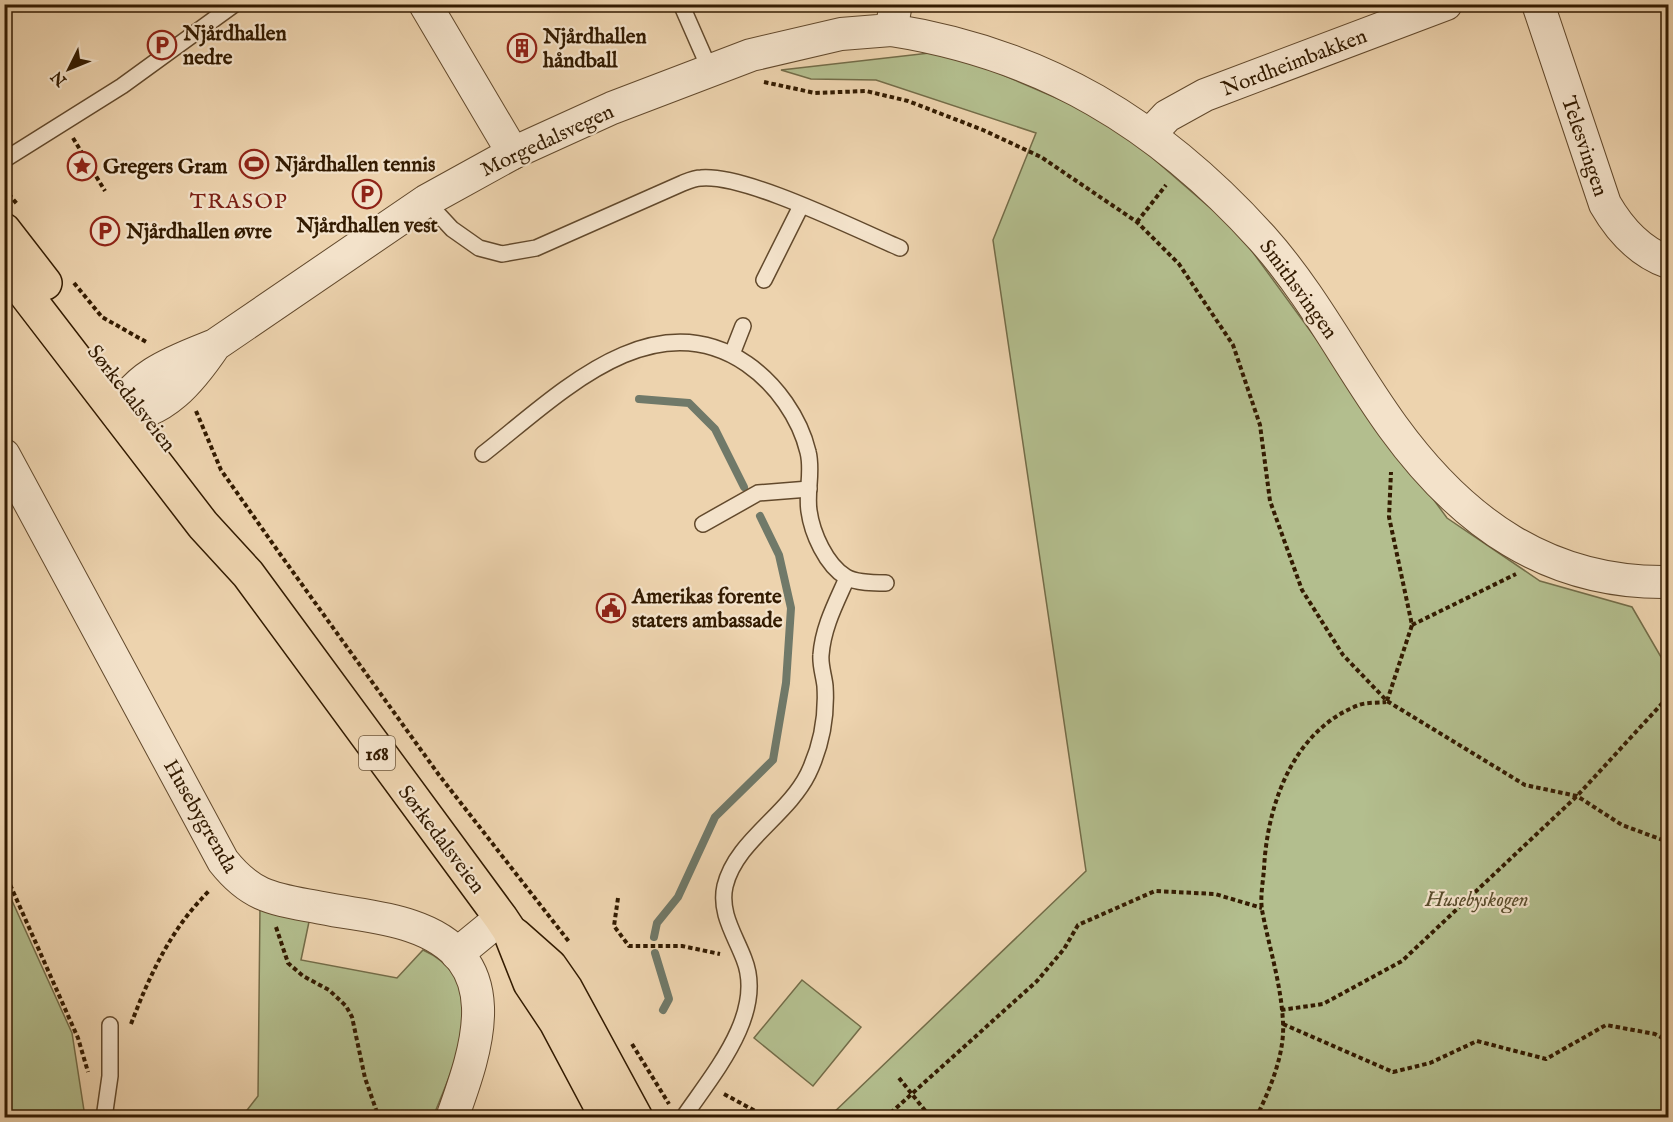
<svg xmlns="http://www.w3.org/2000/svg" width="1673" height="1122" font-family="'IM FELL English',serif">
  <rect width="100%" height="100%" fill="#edd3ae"/>
  <filter id="stains"><feTurbulence type="fractalNoise" baseFrequency=".00333" numOctaves="4"/><feColorMatrix values="0 0 0 0 .2 0 0 0 0 .09 0 0 0 0 .02 0 0 0 .5 -.17"/></filter>
  <radialGradient id="worn" r=".72"><stop offset=".6" stop-color="#630" stop-opacity="0"/><stop offset="1" stop-color="#630" stop-opacity=".3"/></radialGradient>
  <!-- green -->
  <g fill="#b3be8e" stroke="#736c48" stroke-width="1.5">
    <path d="M947,51L1110,121L1238,232L1447,518L1540,581L1632,607L1668,669V1117H829L1086,871L993,240L1036,133L876,80L811,79L781,70Z"/>
    <path d="M4,883L72,1033L85,1117H5Z"/>
    <path d="M260,906L310,917L301,960L397,978L423,950C495,982 454,1065 433,1117L241,1118L258,1096Z"/>
    <path d="M802,980L861,1027L813,1086L754,1038Z"/>
  </g>
  <g fill="none" stroke-linecap="round" stroke-linejoin="round">
    <!-- stream -->
    <g stroke="#707969" stroke-width="8">
      <path d="M639,399L689,403L715,429L744,487"/>
      <path d="M654,937L657,923L678,897L715,817L773,760L786,683L791,608L779,555L760,516"/>
      <path d="M655,953L669,999L663,1010"/>
    </g>
    <!-- lane casing -->
    <g stroke="#62492c" stroke-width="18">
      <g id="lane">
        <path d="M681,4L710,70"/>
        <path d="M4,160L122,86L235,4"/>
        <path d="M426,201L452,229L479,248L502,254L536,248L683,183C688,181 695,178 701,178C746,174 855,229 900,248"/>
        <path d="M764,280L801,206"/>
        <path d="M732,354L743,326"/>
        <path d="M483,454C555,398 651,298 747,364C776,384 800,418 808,452C813,471 806,492 809,511C812,533 826,565 846,577C856,583 875,583 886,583"/>
        <path d="M703,524L758,493L809,489"/>
        <path d="M104,1118L110,1076V1025"/>
        <path d="M683,1118C712,1075 766,1014 744,959C735,935 719,913 725,886C736,841 787,816 808,774C822,745 827,718 825,686C824,676 820,665 821,655C823,627 836,603 847,578"/>
      </g>
    </g>
    <!-- street casing -->
    <g stroke="#62492c" stroke-width="34">
      <g id="street">
        <path d="M425,4L513,153"/>
        <path d="M1538,4L1605,204C1620,230 1640,252 1668,262"/>
        <path d="M891,30C1044,54 1159,124 1262,238C1314,296 1348,365 1393,427C1462,522 1548,584 1668,582"/>
        <path d="M1150,134L1167,116L1205,95L1446,4"/>
        <path d="M215,345C192,379 163,416 119,416C129,376 180,359 215,345L426,201L513,153L612,108L751,55L841,34L891,30L896,4"/>
        <path d="M4,455L223,861C253,899 276,899 322,908C351,914 383,916 411,926C509,959 478,1046 452,1118"/>
        <path d="M457,954L501,918"/>
      </g>
    </g>
    <!-- primary casing -->
    <g stroke="#331b01" stroke-width="36">
      <g id="primary">
        <path d="M4,230L45,283"/>
        <path d="M4,266L203,525L248,574L501,918L509,930L530,983L556,1022L607,1118"/>
        <path d="M515,935L550,966L566,989L636,1118"/>
      </g>
    </g>
    <!-- path -->
    <g stroke="#331b01" stroke-width="4" stroke-dasharray="4.5 3" stroke-linecap="butt">
      <path d="M764,82L815,93L866,91L908,101L983,130L1041,157L1137,222L1179,264L1233,345L1260,425L1270,501L1302,590L1343,655L1387,701L1525,785L1577,796L1622,825L1668,842"/>
      <path d="M73,138L105,191"/>
      <path d="M4,188L17,204"/>
      <path d="M1137,222L1166,185"/>
      <path d="M74,283L102,317L148,343"/>
      <path d="M196,411L221,470L280,554L439,775L570,943"/>
      <path d="M1412,625L1516,574"/>
      <path d="M1387,701L1412,625L1389,517L1391,472"/>
      <path d="M4,871L78,1038L88,1072"/>
      <path d="M618,898L614,926L629,946H682L720,954"/>
      <path d="M276,927L288,963L303,976L329,990L346,1006L352,1017L365,1078L379,1118"/>
      <path d="M1281,1010L1323,1004L1402,961L1577,796L1668,697"/>
      <path d="M131,1024C150,974 172,927 210,890"/>
      <path d="M1283,1024L1393,1072L1430,1063L1477,1041L1546,1059L1606,1025L1655,1034L1668,1041"/>
      <path d="M632,1044L669,1104"/>
      <path d="M899,1078L931,1118"/>
      <path d="M724,1094L768,1118"/>
      <path d="M885,1118L1037,981L1064,949L1078,925L1155,891L1215,894L1262,908"/>
      <path d="M1256,1118C1270,1089 1285,1054 1283,1022C1281,983 1269,947 1262,910C1260,897 1263,882 1264,869C1267,805 1293,730 1359,705C1367,702 1378,703 1386,702"/>
    </g>
    <!-- lane -->
    <use href="#lane" stroke="#f3e2ca" stroke-width="15"/>
    <!-- street -->
    <use href="#street" stroke="#f3e2ca" stroke-width="32"/>
    <!-- primary -->
    <use href="#primary" stroke="#edd3ae" stroke-width="33"/>
  </g>
  <!-- icons -->
  <defs>
    <g id="parking-ring" transform="scale(1.5)"><circle r="9.5" fill="#f3e2ca" stroke="#8f2418" stroke-width="1.5"/><path d="M-3.5-5.5H1a3.5 3.5 0 0 1 0 7H-1V5.5H-3.5ZM-1-3.4V-.6H.8a1.4 1.4 0 0 0 0-2.8Z" fill="#8f2418"/></g>
    <g id="building-ring" transform="scale(1.5)"><circle r="9.5" fill="#f3e2ca" stroke="#8f2418" stroke-width="1.5"/><path d="M-4-6H4V6H1V3H-1V6H-4ZM-2.5-4.3h1.7v1.8h-1.7ZM.8-4.3h1.7v1.8H.8ZM-2.5-1h1.7V.8h-1.7ZM.8-1h1.7V.8H.8Z" fill="#8f2418"/></g>
    <g id="stadium-ring" transform="scale(1.5)"><circle r="9.5" fill="#f3e2ca" stroke="#8f2418" stroke-width="1.5"/><path d="M0-5a6.5 5 0 1 0 0 10a6.5 5 0 1 0 0-10ZM-3.5-1.8h7v3.6h-7Z" fill="#8f2418"/></g>
    <g id="sight-ring" transform="scale(1.5)"><circle r="9.5" fill="#f3e2ca" stroke="#8f2418" stroke-width="1.5"/><path d="M0-6L1.8-2.2L6-1.7L2.9 1.2L3.7 5.4L0 3.3L-3.7 5.4L-2.9 1.2L-6-1.7L-1.8-2.2Z" fill="#8f2418"/></g>
    <g id="civic-ring" transform="scale(1.5)"><circle r="9.5" fill="#f3e2ca" stroke="#8f2418" stroke-width="1.5"/><path d="M-.6-6.5H3V-4.5H.6V-3L4-1V1h2V6H-6V1h2V-1L-.6-3ZM-1.2 2.5V6h2.4V2.5Z" fill="#8f2418"/></g>
  </defs>
  <g fill-rule="evenodd">
    <use href="#parking-ring" x="162" y="45"/>
    <use href="#building-ring" x="522" y="48"/>
    <use href="#stadium-ring" x="254" y="164"/>
    <use href="#sight-ring" x="82" y="166"/>
    <use href="#parking-ring" x="367" y="194"/>
    <use href="#parking-ring" x="105" y="231"/>
    <use href="#civic-ring" x="611" y="608"/>
  </g>
  <g text-anchor="middle" stroke-width="4.5" stroke-linejoin="round" paint-order="stroke">
    <!-- shield labels -->
    <rect fill="#f3e2ca" stroke="#6d573d" stroke-width="1.5" x="359" y="736" width="36" height="34" rx="4.5"/>
    <g font-size="20" font-weight="bold" fill="#331b01">
      <text x="377" y="760">168</text>
    </g>
    <!-- poi labels -->
    <g font-size="21" font-weight="bold" fill="#331b01" stroke="#f3e2ca" text-anchor="start">
      <text x="183" y="40">Njårdhallen<tspan x="183" dy="24">nedre</tspan></text>
      <text x="543" y="43">Njårdhallen<tspan x="543" dy="24">håndball</tspan></text>
      <text x="275" y="171">Njårdhallen tennis</text>
      <text x="103" y="173">Gregers Gram</text>
      <text x="367" y="232" text-anchor="middle">Njårdhallen vest</text>
      <text x="126" y="238">Njårdhallen øvre</text>
      <text x="632" y="603">Amerikas forente<tspan x="632" dy="24">staters ambassade</tspan></text>
    </g>
    <!-- street labels -->
    <g font-size="21" fill="#331b01" stroke="#f3e2ca">
      <text transform="translate(1294 62) rotate(-21)" y="7">Nordheimbakken</text>
      <text transform="translate(547 140) rotate(-25)" y="7">Morgedalsvegen</text>
      <text transform="translate(1585 146) rotate(71)" y="7">Telesvingen</text>
      <text transform="translate(1299 289) rotate(54)" y="7">Smithsvingen</text>
      <text transform="translate(132 398) rotate(52)" y="7">Sørkedalsveien</text>
      <text transform="translate(201 816) rotate(60)" y="7">Husebygrenda</text>
      <text transform="translate(442 839) rotate(53)" y="7">Sørkedalsveien</text>
    </g>
    <!-- park labels -->
    <g font-size="21" font-style="italic" fill="#594c2b" stroke="#f3e2ca">
      <text x="1477" y="906">Husebyskogen</text>
    </g>
    <!-- neighbourhood labels -->
    <g font-size="22" letter-spacing="1.5" fill="#7a1f14" stroke="#f3e2ca">
      <text x="239" y="208">TRASOP</text>
    </g>
  </g>
  <!-- margin -->
  <rect width="1673" height="1122" fill="none" stroke="#edd3ae" stroke-width="24"/>
  <rect x="6" y="6" width="1661" height="1110" fill="none" stroke="#331b01" stroke-width="3"/>
  <rect x="12" y="12" width="1649" height="1098" fill="none" stroke="#331b01" stroke-width="1.5"/>
  <!-- north arrow -->
  <g transform="translate(69 69) rotate(227)" stroke="#f3e2ca" stroke-width="4.5" paint-order="stroke">
  <path d="M0-4.5L10 22L0 15L-10 22Z" fill="#331b01"/>
  <text y="-9" font-size="16" font-weight="bold" text-anchor="middle" fill="#331b01">N</text>
  </g>
  <rect width="100%" height="100%" filter="url(#stains)"/>
  <rect width="100%" height="100%" fill="url(#worn)"/>
</svg>
